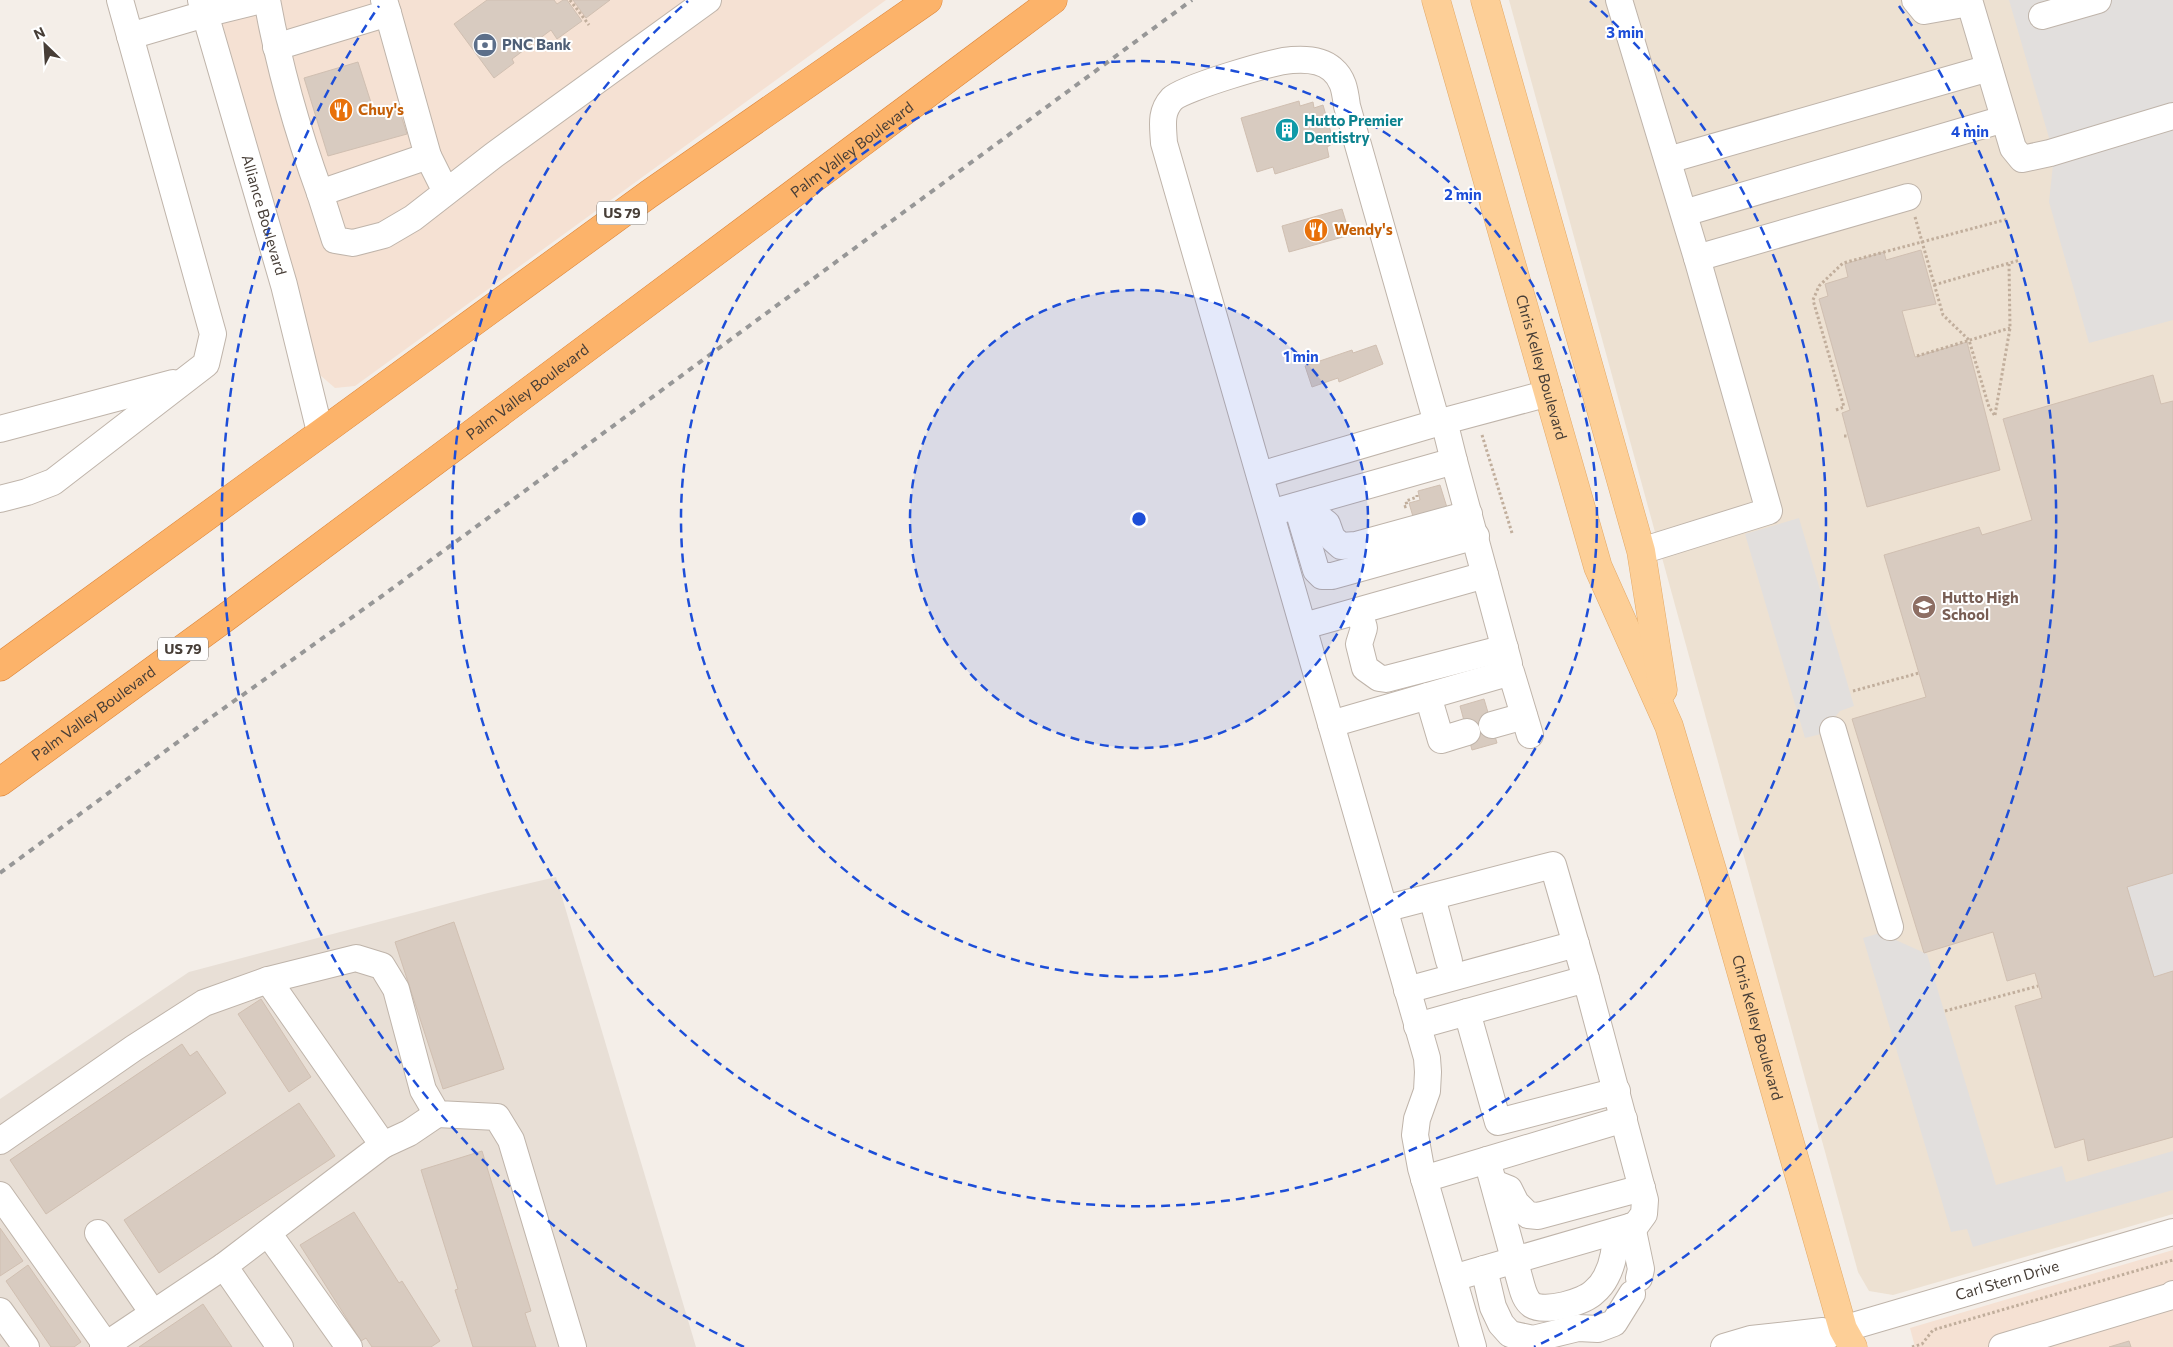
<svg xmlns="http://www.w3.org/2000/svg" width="2173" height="1347" font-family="Commissioner,sans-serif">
  <rect width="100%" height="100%" fill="#f4eee8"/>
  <!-- residential -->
  <path fill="#e8dfd6" d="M556,877L696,1347H0V1099L189,972L488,893Z"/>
  <!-- commercial -->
  <g fill="#f5e1d3">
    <path d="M214,0H886L355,386L335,388L320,375Z"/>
    <path d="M2173,1250V1347H1915L1910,1328Z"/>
  </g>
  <!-- education -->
  <path fill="#ede1d2" d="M1509,0H2173V1214L1893,1295L1869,1291L1858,1272Z"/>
  <!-- parking -->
  <g fill="#e2dfdd">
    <path d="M2009,0H2173V320L2089,343L2049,202L2054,155Z"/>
    <path d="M1799,518L1854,706L1840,711L1821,734L1805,738L1745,534Z"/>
    <path d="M2173,873V971L2154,977L2127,887Z"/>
    <path d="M1880,933L1927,954L1996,1185L2062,1166L2066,1182L2173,1151V1190L1973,1247L1967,1229L1951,1232L1863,938Z"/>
  </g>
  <!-- building -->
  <g fill="#d8cbc0" stroke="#d0bfb1">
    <path d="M487,0H554L557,4L563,0H567L582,21L557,39L551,30L512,59L514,63L494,78L454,24Z"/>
    <path d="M573,0H610L586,18Z"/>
    <path d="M358,62L374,112L398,106L407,134L328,156L304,78Z"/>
    <path d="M1299,101L1300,106L1313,102L1314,108L1323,105L1334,143L1327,147L1329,157L1275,174L1273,167L1257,172L1241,118Z"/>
    <path d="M1342,209L1350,235L1289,252L1282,226Z"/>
    <path d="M1921,250L1936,304L1902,311L1915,357L1967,342L2000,470L1867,507L1842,413L1850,410L1819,299L1828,296L1825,284L1848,277L1845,264L1884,252L1886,260Z"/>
    <path d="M1376,345L1383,364L1339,382L1338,378L1312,387L1305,366L1352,350L1353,353Z"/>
    <path d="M2153,375L2161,404L2173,401V873L2127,887L2154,977L2173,971V1137L2088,1161L2084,1139L2055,1148L2015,1006L2042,998L2035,973L2007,981L1993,932L1924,953L1852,719L1926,697L1884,555L1979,527L1982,535L2032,520L2003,419Z"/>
    <path d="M1440,485L1449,514L1414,520L1409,503L1420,500L1418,491Z"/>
    <path d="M1484,699L1497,743L1472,750L1460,706Z"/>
    <path d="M454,922L504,1069L443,1089L395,942Z"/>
    <path d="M261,999L311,1077L289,1092L238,1014Z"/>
    <path d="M182,1044L190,1056L197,1051L226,1093L46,1214L10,1160Z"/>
    <path d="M299,1103L335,1156L159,1273L124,1220Z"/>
    <path d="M482,1151L531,1311L525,1313L536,1347H473L455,1290L458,1289L421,1170Z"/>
    <path d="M354,1212L399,1283L402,1281L440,1341L431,1347H372L366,1338L361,1341L300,1245Z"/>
    <path d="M0,1228L23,1261L0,1276Z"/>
    <path d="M28,1265L81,1342L74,1347H51L6,1281Z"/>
    <path d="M203,1304L232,1347H139Z"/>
    <path d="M2129,1341L2131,1347H2109Z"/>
  </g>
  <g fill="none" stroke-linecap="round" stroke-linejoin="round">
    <!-- minor casing -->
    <g stroke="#bfb4aa" stroke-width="28">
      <g id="minor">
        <path id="s1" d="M201,0L284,285L320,432"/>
        <path d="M267,0C279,66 297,130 320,193"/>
        <path d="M1619,0L1697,258"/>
        <path d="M1915,0L1924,11L1969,3"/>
        <path d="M1969,0L2013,148L2022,159L2050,153L2173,116"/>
        <path d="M388,13L428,156"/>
        <path d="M2042,16L2098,0"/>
        <path d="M130,36L205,14L261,0"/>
        <path d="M276,47L388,13L384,0"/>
        <path d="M1668,160L1989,68"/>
        <path d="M446,192L428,156L320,193L335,240L353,243L384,235L413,218L494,155L708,0"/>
        <path d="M1684,213L2004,119"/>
        <path d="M1437,423L1347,106C1345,92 1344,79 1332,69C1322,60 1305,59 1292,60C1274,61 1183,88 1172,99C1160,112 1163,126 1164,143L1427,1058L1428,1072L1427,1091L1417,1119L1415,1135L1421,1168L1473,1347"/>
        <path d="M0,429L173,383"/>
        <path d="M1260,475L1437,423L1549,393"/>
        <path d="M0,499L27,492L53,482L206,364L213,334L120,0"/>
        <path d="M1313,501L1317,516L1327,524L1332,538L1341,546L1356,545L1469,514"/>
        <path d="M1297,506L1316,570L1322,576H1332L1476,536"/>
        <path d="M1281,510L1454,461L1444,421"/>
        <path d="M1641,551L1769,511L1697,258L1908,197"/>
        <path d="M1485,575L1509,664"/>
        <path d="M1359,611L1364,628L1359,644L1365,668L1379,678L1386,679L1505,648"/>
        <path d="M1304,626L1485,575L1454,461"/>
        <path d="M1428,696L1441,740L1467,732"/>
        <path d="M1331,724L1511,672L1530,735"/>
        <path d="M1492,725L1524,716"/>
        <path d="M1833,730L1890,927"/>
        <path d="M1432,897L1449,961"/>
        <path d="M1384,909L1553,865L1586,979"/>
        <path d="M268,980L383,1145L409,1133L437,1114"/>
        <path d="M1407,990L1576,944"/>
        <path d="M1467,1012L1498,1122L1617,1091"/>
        <path d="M1417,1026L1586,979L1645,1200L1644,1214L1636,1225L1453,1278"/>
        <path d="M0,1141L134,1048L204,1003L268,980L356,958L382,966L396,989L423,1090L437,1114L497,1117L511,1140L573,1347"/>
        <path d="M1487,1160L1521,1284C1523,1291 1525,1300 1532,1305C1545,1313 1584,1302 1594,1292C1599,1288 1604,1281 1606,1277C1614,1262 1615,1248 1616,1231"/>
        <path d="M1424,1179L1624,1119"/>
        <path d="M1494,1183L1509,1189L1516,1203L1528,1215L1538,1216L1642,1188"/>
        <path d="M0,1195L106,1345"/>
        <path d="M1632,1226L1641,1269L1639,1278"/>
        <path d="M98,1233L153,1313"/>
        <path d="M268,1233L349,1347"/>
        <path d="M1484,1269L1493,1307L1501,1324L1510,1334L1524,1337L1533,1339L1578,1328L1598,1329L1614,1323L1632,1294"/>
        <path d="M0,1311L26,1347"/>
        <path d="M103,1347L224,1266"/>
        <path d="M280,1347L224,1266L383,1145"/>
        <path d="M1724,1347L1751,1339L1823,1331"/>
        <path id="s2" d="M1802,1347L1843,1329L2173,1232"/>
        <path d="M2002,1347L2172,1296L2173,1294"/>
      </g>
    </g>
    <!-- major casing -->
    <g stroke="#e3a967" stroke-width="29">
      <g id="major">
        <path id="s3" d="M1436,0L1598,567L1669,726L1713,873L1843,1329L1853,1347"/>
        <path d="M1485,0L1641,551L1663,690"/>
      </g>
    </g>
    <!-- highway casing -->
    <g stroke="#dc8539" stroke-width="29">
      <g id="highway">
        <path d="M0,667L649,194L928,0"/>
        <path id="s4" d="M0,782L225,618L1053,0"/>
      </g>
    </g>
    <!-- path -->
    <g stroke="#c1ae9c" stroke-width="3" stroke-dasharray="2.5 2.5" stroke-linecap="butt">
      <path d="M570,0L589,25"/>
      <path d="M1915,217L1943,315L1969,340L1989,407L1995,416"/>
      <path d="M1934,285L2020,260"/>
      <path d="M1917,356L2010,328"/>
      <path d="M1836,410L1844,407L1813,300L1819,286L1843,263L2008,219"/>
      <path d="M1995,415L2010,328L2009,264"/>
      <path d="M1482,435L1512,533"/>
      <path d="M1844,436H1848"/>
      <path d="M1404,507L1407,506L1406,501L1417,497V495"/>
      <path d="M1853,691L1919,673"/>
      <path d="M1945,1011L2038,986"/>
      <path d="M1912,1347L1922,1344L1933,1330L2173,1260"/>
    </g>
    <!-- minor -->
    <use href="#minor" stroke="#fff" stroke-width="26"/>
    <!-- major -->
    <use href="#major" stroke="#fdcf97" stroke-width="28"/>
    <!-- highway -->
    <use href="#highway" stroke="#fcb36a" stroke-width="28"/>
    <!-- rail -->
    <path stroke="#979797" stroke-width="4" stroke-dasharray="6 6" stroke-linecap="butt" d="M0,873L213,716L382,596L1192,0"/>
  </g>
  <!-- distance rings -->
  <circle cx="1139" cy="519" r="229" fill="#1d4ed8" fill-opacity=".12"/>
  <g fill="none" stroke="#1d4ed8" stroke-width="2.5" stroke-dasharray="9 6">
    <circle cx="1139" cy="519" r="229"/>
    <circle cx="1139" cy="519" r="458"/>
    <path d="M1590 1A687 687 0 1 1 688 1"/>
    <path d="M744 1347A917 917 0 0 1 379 6M1899 6A917 917 0 0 1 1534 1347"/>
  </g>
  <!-- icons -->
  <defs>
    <g id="bank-disc" transform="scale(1.25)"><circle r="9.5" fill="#5c6f8a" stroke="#fff"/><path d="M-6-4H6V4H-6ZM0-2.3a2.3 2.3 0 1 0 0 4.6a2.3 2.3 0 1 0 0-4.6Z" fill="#fff"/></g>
    <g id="restaurant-disc" transform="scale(1.25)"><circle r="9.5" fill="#e8710a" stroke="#fff"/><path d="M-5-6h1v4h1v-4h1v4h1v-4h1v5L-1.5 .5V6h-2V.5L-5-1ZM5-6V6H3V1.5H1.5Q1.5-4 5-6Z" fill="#fff"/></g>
    <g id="building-disc" transform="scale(1.25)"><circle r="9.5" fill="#0f9aa8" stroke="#fff"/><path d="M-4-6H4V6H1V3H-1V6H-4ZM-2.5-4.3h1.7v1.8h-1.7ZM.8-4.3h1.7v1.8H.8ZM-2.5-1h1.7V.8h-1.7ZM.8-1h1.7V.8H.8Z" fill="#fff"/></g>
    <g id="school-disc" transform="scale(1.25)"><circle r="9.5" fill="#8d6e63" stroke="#fff"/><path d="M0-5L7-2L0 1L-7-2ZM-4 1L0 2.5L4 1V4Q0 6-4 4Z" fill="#fff"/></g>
  </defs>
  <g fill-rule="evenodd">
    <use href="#bank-disc" x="485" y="45"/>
    <use href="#restaurant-disc" x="341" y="110"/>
    <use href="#building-disc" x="1287" y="130"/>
    <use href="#restaurant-disc" x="1316" y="230"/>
    <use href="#school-disc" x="1924" y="607"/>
  </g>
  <g text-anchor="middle" stroke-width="4" stroke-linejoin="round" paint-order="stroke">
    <!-- shield labels -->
    <g fill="#fff" stroke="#7e7873" stroke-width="1">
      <rect x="597" y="201.5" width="50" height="23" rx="4"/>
      <rect x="158" y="637.5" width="50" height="23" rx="4"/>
    </g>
    <g font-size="14" font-weight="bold" fill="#473e37">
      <text x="622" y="218">US 79</text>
      <text x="183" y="654">US 79</text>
    </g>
    <!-- service labels -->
    <g font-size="15" font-weight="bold" fill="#4e5e75" stroke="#fff" text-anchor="start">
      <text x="502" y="50">PNC Bank</text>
    </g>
    <!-- food labels -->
    <g font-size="15" font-weight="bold" fill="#c56008" stroke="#fff" text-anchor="start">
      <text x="358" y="115">Chuy's</text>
      <text x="1334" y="235">Wendy's</text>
    </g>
    <!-- culture labels -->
    <g font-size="15" font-weight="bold" fill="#0d838f" stroke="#fff" text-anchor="start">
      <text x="1304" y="126">Hutto Premier<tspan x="1304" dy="17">Dentistry</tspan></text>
    </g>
    <!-- street labels -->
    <g font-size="15" fill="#473e37" stroke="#fff">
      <text dy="5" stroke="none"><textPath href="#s4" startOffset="1061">Palm Valley Boulevard</textPath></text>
      <text dy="5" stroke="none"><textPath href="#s1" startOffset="224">Alliance Boulevard</textPath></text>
      <text dy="5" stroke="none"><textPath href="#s3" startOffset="382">Chris Kelley Boulevard</textPath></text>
      <text dy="5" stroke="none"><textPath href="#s4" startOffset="656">Palm Valley Boulevard</textPath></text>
      <text dy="5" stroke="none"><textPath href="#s4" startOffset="116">Palm Valley Boulevard</textPath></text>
      <text dy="5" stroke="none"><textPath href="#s3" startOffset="1078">Chris Kelley Boulevard</textPath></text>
      <text dy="5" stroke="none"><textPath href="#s2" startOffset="216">Carl Stern Drive</textPath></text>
    </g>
    <!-- education labels -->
    <g font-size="15" font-weight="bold" fill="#785e54" stroke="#fff" text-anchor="start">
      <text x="1942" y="603">Hutto High<tspan x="1942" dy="17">School</tspan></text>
    </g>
  </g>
  <circle cx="1139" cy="519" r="8" fill="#1d4ed8" stroke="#fff" stroke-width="2.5"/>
  <g font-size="15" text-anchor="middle" font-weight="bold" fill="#1d4ed8" stroke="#fff" stroke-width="4" stroke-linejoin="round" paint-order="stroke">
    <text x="1625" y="38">3 min</text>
    <text x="1970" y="137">4 min</text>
    <text x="1463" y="200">2 min</text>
    <text x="1301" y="362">1 min</text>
  </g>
  <!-- north arrow -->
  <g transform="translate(45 45) rotate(335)" stroke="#ffffff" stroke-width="4" paint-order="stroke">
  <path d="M0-4L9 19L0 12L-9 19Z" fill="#473e37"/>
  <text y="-8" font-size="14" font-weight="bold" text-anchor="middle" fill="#473e37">N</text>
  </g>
</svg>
